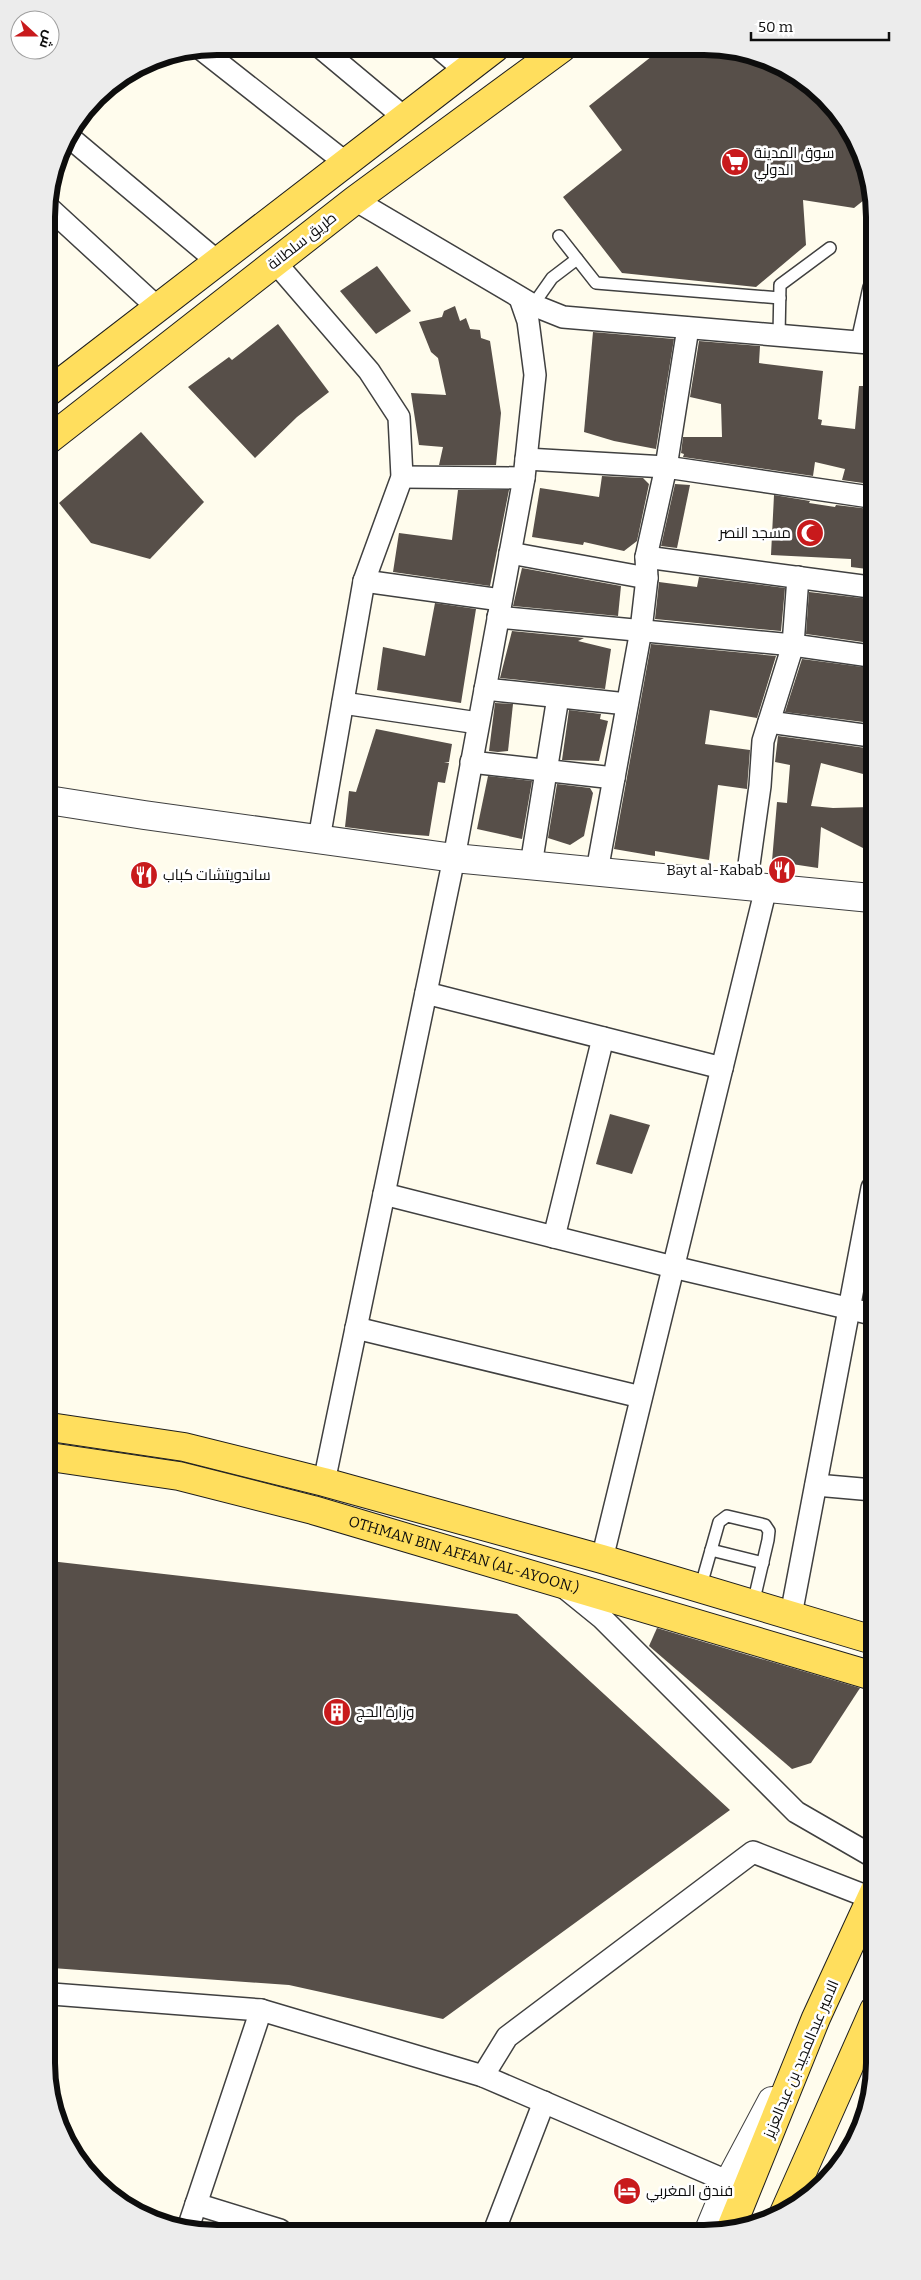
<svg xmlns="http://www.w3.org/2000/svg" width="921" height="2280" font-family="Bitter,Cairo,serif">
  <rect width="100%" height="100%" fill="#fffced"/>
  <!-- building -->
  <g fill="#574f49">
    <path d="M661,49H737L780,64L824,96L869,173V196L854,208L803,200L806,245L756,287L622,273L563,197L622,150L589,106Z"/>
    <path d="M377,266L411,311L376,334L340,291Z"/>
    <path d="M455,306L460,321L466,318L470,329L480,330L481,338L490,341L501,413L496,465H439L443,447L419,445L411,393L446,395L438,358L431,352L419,322L442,317L444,311Z"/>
    <path d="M278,324L329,392L297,417L255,458L188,387L229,357L232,360Z"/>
    <path d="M593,332L674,339L656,449L614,441L584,432Z"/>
    <path d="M699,341L760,346L759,363L823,371L818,419L822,420L821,425L855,429L859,386H870V484L842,480L845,469L815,462L813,476L683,457L684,454L681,453L683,437H722L721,404L690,397Z"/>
    <path d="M141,432L204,502L150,559L91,543L59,503Z"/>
    <path d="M602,476L643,478L649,484L637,541L624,551L584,542L583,545L532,537L540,488L599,497Z"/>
    <path d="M675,484L690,485L677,548L661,546Z"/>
    <path d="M458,490H509L490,586L393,572L399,533L452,540Z"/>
    <path d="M774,495L810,501L809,503L835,507L836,505L870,509V562L867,569L851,567V559L771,555Z"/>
    <path d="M522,568L621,586L618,616L513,606Z"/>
    <path d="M699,577L785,588L781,631L655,619L659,582L697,587Z"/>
    <path d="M809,592L870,599V643L806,634Z"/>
    <path d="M435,603L476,609L461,703L377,690L383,647L425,656Z"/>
    <path d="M512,631L584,638L578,641L611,649L605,689L500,678Z"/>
    <path d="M651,644L776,656L757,718L710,710L705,744L750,750L747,789L718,785L709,860L655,851V856L614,849Z"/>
    <path d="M802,659L870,668L871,723L785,712Z"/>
    <path d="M495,703L513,704L508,751L498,752L489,751Z"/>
    <path d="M569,710L601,714L600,719L608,721L599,761L562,760Z"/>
    <path d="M376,729L452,744L449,762H444L449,763L445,783L438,782L429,836L391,833L345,827L349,791L356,792Z"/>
    <path d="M778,736L866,748L867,775L821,763L811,806L833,808L871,807L865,849L821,827L818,868L772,861L777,802L787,803L790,765L775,762Z"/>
    <path d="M488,776L532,781L522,839L477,829Z"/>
    <path d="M557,784L590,788L593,793L584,836L570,845L548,838Z"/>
    <path d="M610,1114L650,1125L632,1174L596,1164Z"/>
    <path d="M50,1561L517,1614L730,1810L443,2019L289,1985L52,1968Z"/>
    <path d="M657,1628L860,1688L811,1763L792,1769L649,1646Z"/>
  </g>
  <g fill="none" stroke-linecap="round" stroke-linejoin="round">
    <!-- service casing -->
    <g stroke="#404040" stroke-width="14">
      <g id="service">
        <path d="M559,236L596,283L780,298"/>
        <path d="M533,305L552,278L577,259"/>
        <path d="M779,336L780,285L830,248"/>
        <path d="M857,341L869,287"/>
        <path d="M711,1550L763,1563"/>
        <path d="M700,1589L719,1522L727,1516L765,1525L769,1531L768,1540L753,1604"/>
      </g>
    </g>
    <!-- minor casing -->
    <g stroke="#404040" stroke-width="24">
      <g id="minor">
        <path d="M320,47L405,118"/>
        <path d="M439,48L466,71"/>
        <path d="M201,49L346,163"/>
        <path d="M68,136L218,262"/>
        <path d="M355,200L533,305L563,317L869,343"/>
        <path d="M47,206L158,308"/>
        <path d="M275,262L369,371L399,417L402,477L364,581L319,839"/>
        <path d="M526,459L666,467L688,328"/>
        <path d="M402,477L524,478"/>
        <path d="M510,553L647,578"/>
        <path d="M646,557L870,587"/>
        <path d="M364,581L501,600"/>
        <path d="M498,617L793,645L870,656"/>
        <path d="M485,689L627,704"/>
        <path d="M343,703L478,723"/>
        <path d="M769,722L871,736"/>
        <path d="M471,762L614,778"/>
        <path d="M531,865L558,697"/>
        <path d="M597,871L641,630L647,578L646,557L666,467L870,497"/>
        <path d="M746,886L760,786L763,741L793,645L798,577"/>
        <path d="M426,993L722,1068"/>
        <path d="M384,1194L673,1267L872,1314"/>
        <path d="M554,1237L603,1038"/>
        <path d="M356,1328L641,1397"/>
        <path d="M324,1482L454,858L524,478L535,375L528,321L520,298"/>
        <path d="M816,1485L873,1490"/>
        <path d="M602,1559L766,888"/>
        <path d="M565,1588L602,1618L796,1812L874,1857"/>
        <path d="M791,1615L872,1188"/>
        <path d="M52,1994L261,2010L483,2076L729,2182"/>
        <path d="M483,2076L507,2037L753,1852L871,1898"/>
        <path d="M196,2204L280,2230"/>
        <path d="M495,2229L544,2102"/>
        <path d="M187,2231L261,2010"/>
      </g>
    </g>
    <!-- tertiary casing -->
    <g stroke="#404040" stroke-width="30">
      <g id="tertiary">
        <path d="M48,800L144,815L454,858L871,898"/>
        <path d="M710,2228L729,2182L772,2101"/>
      </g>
    </g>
    <!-- primary casing -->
    <g stroke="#1e1e1e" stroke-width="30">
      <g id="primary">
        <path d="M47,393L495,48"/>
        <path d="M47,441L355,200L562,48"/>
        <path d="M50,1427L184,1447L324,1482L602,1559L873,1640"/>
        <path id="s1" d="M50,1457L179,1476L313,1510L873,1676"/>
        <path d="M784,2213L874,2010"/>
        <path d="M731,2228L816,2018L874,1892"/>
      </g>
    </g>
    <!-- service -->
    <use href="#service" stroke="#fff" stroke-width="11"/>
    <!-- minor -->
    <use href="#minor" stroke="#fff" stroke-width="21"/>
    <!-- tertiary -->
    <use href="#tertiary" stroke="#fff" stroke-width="28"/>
    <!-- primary -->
    <use href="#primary" stroke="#ffde5d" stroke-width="28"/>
  </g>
  <!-- icons -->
  <defs>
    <g id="supermarket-disc" transform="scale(1.4375)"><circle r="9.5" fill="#c81a1c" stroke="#fff"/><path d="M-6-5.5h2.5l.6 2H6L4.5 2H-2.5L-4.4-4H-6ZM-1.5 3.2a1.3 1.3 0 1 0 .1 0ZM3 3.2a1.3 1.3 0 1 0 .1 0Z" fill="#fff"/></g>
    <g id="mosque-disc" transform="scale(1.4375)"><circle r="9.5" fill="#c81a1c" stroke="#fff"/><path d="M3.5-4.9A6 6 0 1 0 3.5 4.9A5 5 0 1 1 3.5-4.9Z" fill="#fff"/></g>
    <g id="restaurant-disc" transform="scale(1.4375)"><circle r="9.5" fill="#c81a1c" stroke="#fff"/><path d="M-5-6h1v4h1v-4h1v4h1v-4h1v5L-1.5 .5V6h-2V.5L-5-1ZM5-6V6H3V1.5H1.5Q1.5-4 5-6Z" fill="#fff"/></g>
    <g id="building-disc" transform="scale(1.4375)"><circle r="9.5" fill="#c81a1c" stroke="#fff"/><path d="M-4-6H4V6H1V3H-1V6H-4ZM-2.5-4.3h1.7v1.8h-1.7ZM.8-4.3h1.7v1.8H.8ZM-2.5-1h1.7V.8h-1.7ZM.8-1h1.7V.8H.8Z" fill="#fff"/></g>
    <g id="hotel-disc" transform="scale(1.4375)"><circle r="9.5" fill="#c81a1c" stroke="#fff"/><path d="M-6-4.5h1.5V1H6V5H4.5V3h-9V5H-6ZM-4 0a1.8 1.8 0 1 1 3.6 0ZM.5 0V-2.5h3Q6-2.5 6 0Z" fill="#fff"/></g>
  </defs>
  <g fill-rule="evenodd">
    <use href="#supermarket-disc" x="735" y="162"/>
    <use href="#mosque-disc" x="810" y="533"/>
    <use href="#restaurant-disc" x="782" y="870"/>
    <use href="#restaurant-disc" x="144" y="875"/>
    <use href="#building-disc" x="337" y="1712"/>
    <use href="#hotel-disc" x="627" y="2191"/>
  </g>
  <g text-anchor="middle" stroke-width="5" stroke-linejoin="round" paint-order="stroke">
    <!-- poi labels -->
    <g font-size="15" fill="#0d0d0d" stroke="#fff" text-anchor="start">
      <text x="754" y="158">سوق المدينة<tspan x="754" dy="17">الدولي</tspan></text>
      <text x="791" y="538" text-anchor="end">مسجد النصر</text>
      <text x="763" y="875" text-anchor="end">Bayt al-Kabab</text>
      <text x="163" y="880">ساندويتشات كباب</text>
      <text x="356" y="1717">وزارة الحج</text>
      <text x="646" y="2196">فندق المغربي</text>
    </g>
    <!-- street labels -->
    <g font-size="15" fill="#0d0d0d" stroke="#fff">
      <text transform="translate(302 241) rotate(-38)" y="5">طريق سلطانة</text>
      <text dy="5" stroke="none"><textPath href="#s1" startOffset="426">OTHMAN BIN AFFAN (AL-AYOON.)</textPath></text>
      <text transform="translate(801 2059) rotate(-67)" y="5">الامير عبدالمجيد بن عبدالعزيز</text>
    </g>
  </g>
  <!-- crop -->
  <path d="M0 0H921V2280H0ZM217 55H704A162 162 0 0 1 866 217V2063A162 162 0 0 1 704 2225H217A162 162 0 0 1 55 2063V217A162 162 0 0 1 217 55Z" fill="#ececec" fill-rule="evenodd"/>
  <path fill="none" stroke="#0d0d0d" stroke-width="6" d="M217 55H704A162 162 0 0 1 866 217V2063A162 162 0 0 1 704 2225H217A162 162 0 0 1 55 2063V217A162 162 0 0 1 217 55Z"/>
  <!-- north arrow -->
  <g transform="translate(35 35) rotate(111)"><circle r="24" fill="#ffffff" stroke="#9e9e9e"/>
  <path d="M0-4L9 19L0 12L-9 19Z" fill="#c81a1c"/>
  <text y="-8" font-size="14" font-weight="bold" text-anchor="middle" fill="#0d0d0d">ش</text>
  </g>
  <!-- scale -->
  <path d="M751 32v8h138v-8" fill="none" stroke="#0d0d0d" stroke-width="2.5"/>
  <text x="758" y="32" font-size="15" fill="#0d0d0d" stroke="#ffffff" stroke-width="4" paint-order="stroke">50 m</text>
</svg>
